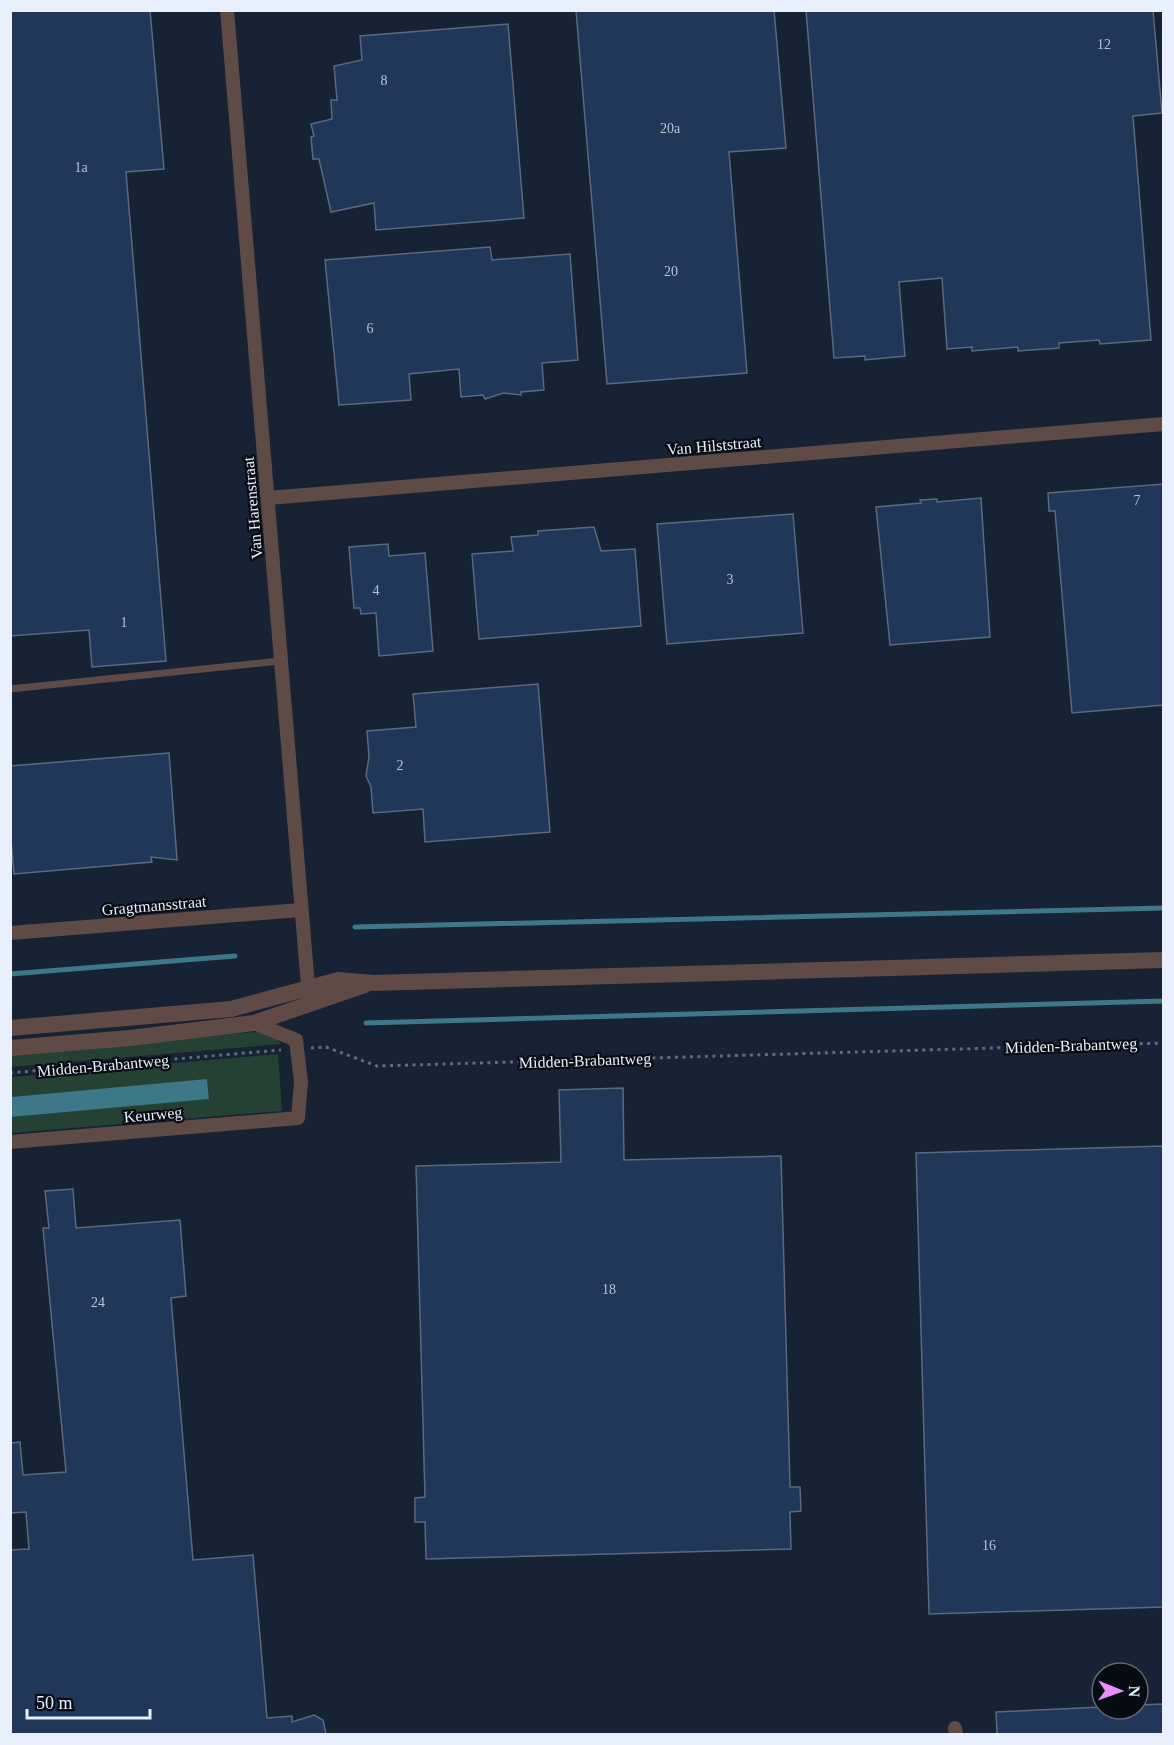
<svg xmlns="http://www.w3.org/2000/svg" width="1174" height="1745" font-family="Georgia,serif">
  <rect width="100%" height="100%" fill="#172234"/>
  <!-- green -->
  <g fill="#254133">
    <path d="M268,1031L281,1044L11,1067V1052Z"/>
    <path d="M278,1054L282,1111L11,1133V1117L209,1098L207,1080L11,1097V1077Z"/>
  </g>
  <!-- water -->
  <path fill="#3c7887" d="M207,1079L209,1099L11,1117V1097Z"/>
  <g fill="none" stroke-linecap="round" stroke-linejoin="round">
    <!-- stream -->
    <g stroke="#3c7887" stroke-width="5">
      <path d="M355,927L1164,908"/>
      <path d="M10,974L235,956"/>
      <path d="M366,1023L1164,1001"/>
    </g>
  </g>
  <!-- building -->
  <g fill="#213759" stroke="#5b697e" stroke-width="1.5">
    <path d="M10,10H150L164,169L126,172L166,661L92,667L89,630L10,636Z"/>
    <path d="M576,10H774L786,148L729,152L747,373L607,384Z"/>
    <path d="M806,10H1153L1162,113L1133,116L1151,340L1100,344L1099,340L1059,343V348L1018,351V347L972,351V347L947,349L942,278L899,282L905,356L865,360V356L834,358Z"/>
    <path d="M508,24L524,218L376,230L374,203L331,212L319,159H313L311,137L314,136L311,124L332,119L331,100H337L334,66L362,60L360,36Z"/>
    <path d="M490,247L492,260L570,254L578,360L542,363L544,390L521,392V395L503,393L485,399L483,395L461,397L459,369L409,374L411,400L339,405L325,260Z"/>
    <path d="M1164,484V705L1072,713L1055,511H1049L1048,493Z"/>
    <path d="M981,498L990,637L890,645L876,507L921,503L920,500L937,499V502Z"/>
    <path d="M793,514L803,633L667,644L657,524Z"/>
    <path d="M594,527L601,551L635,549L641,626L479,639L472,554L513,551L511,537L538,535V531Z"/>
    <path d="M388,544L389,556L425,553L433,651L379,656L376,613L361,614L360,608H354L349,547Z"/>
    <path d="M538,684L550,832L425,842L423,809L373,813L371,787L366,776L369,757L367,731L416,727L413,694Z"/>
    <path d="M169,753L177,860L151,857L152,862L14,874L10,827V766Z"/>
    <path d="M623,1088L624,1160L781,1156L790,1487H800L801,1511L790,1512L791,1549L426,1559L425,1522H415V1498L425,1497L416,1166L561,1162L559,1090Z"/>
    <path d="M1164,1146V1607L929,1614L916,1153Z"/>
    <path d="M73,1189L76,1228L180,1220L186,1296L171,1298L193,1560L253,1555L267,1718L292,1716V1722L314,1715L323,1720L326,1734H10V1550L29,1549L26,1512L10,1513V1443L20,1442L23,1475L66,1472L43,1228H49L45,1191Z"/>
    <path d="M1164,1704V1734H997L996,1712L1102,1707V1709H1138V1705Z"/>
  </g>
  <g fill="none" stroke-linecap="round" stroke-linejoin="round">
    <!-- path -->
    <g stroke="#616b7b" stroke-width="3" stroke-dasharray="3 4.5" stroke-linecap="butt">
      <path d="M311,1048L326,1047L377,1066L1164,1043"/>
      <path d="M10,1073L281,1050"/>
    </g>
    <!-- service -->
    <path stroke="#604a46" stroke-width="7" d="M10,689L280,661"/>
    <!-- minor -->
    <g stroke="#604a46" stroke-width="14">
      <path d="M227,10L309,998"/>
      <path d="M268,498L1164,424"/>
      <path d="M10,933L300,910"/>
      <path d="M10,1142L298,1118L301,1082L296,1040L254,1023"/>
      <path d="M955,1728L956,1734"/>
    </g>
    <!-- tertiary -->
    <g stroke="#604a46" stroke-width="16">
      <path d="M10,1028L231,1009L338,980L373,983L1164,960"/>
      <path d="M10,1048L130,1038L254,1023L365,985"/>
    </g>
  </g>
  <g text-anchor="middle" stroke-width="4.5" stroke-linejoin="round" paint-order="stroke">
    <!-- number labels -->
    <g font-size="14" fill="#b6c2d4">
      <text x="1104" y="49">12</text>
      <text x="384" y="85">8</text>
      <text x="670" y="133">20a</text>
      <text x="81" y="172">1a</text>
      <text x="671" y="276">20</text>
      <text x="370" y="333">6</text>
      <text x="1137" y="505">7</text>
      <text x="730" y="584">3</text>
      <text x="376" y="595">4</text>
      <text x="124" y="627">1</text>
      <text x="400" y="770">2</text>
      <text x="609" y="1294">18</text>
      <text x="98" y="1307">24</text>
      <text x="989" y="1550">16</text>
    </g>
    <!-- street labels -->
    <g font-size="16" fill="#e8f0fd" stroke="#070c13">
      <text transform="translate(714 445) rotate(-5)" y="6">Van Hilststraat</text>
      <text transform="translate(252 508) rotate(-95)" y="6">Van Harenstraat</text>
      <text transform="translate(154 905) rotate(-5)" y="6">Gragtmansstraat</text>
      <text transform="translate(1071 1045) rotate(-2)" y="6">Midden-Brabantweg</text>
      <text transform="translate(585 1060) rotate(-2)" y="6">Midden-Brabantweg</text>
      <text transform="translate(103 1065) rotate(-5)" y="6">Midden-Brabantweg</text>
      <text transform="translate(153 1114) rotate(-5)" y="6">Keurweg</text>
    </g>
  </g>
  <!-- border -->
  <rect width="1174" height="1745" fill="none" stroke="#e8f0fd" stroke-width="24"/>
  <!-- north arrow -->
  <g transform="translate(1120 1691) rotate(91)"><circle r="28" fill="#070c13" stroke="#616771" stroke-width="1.5"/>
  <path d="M0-4.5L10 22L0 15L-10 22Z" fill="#eb8dfc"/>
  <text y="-9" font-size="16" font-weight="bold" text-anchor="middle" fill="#e8f0fd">N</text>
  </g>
  <!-- scale -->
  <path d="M27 1709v9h123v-9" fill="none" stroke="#e8f0fd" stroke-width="3"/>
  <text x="36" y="1709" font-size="18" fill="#e8f0fd" stroke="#070c13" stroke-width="4.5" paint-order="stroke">50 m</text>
</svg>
